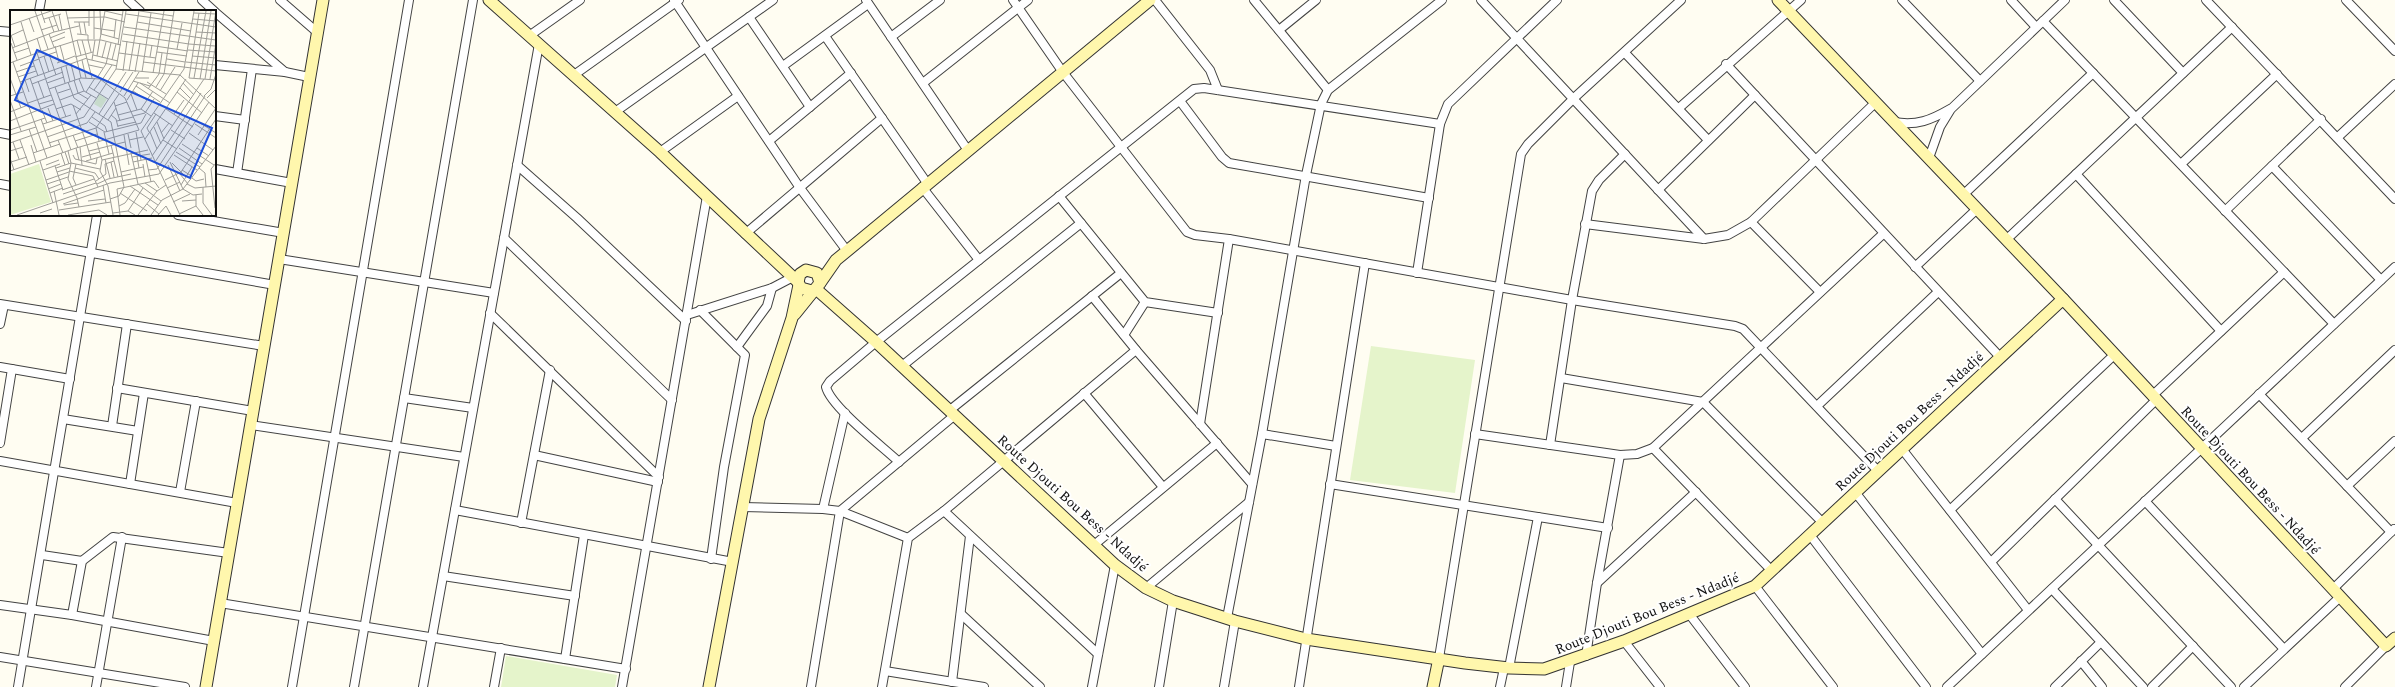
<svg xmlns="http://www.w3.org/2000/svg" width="2395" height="687" font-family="Spectral,serif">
  <rect width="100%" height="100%" fill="#fffdf2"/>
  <!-- pitch -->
  <g fill="#e5f4cb">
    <path d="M1371,346L1475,360L1455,493L1350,480Z"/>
    <path d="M506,656L617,675L615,687H501Z"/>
  </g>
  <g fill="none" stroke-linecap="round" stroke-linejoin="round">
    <!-- street casing -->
    <g stroke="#434343" stroke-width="10">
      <g id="street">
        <path d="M128,0L140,11"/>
        <path d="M202,0L214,11"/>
        <path d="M280,0L318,33"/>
        <path d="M674,0L800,188L847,251"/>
        <path d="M866,0L967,149"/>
        <path d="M1013,0L1062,71L1187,232L1195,235L1229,239L1572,300L1735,326L1743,329L1878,471"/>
        <path d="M1155,0L1210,70L1218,90"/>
        <path d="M1254,0L1328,90"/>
        <path d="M1481,0L1704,239"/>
        <path d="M1902,0L1980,81"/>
        <path d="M2011,0L2036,27"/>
        <path d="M2114,0L2183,73"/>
        <path d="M2206,0L2395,199"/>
        <path d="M2346,0L2395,51"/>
        <path d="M39,11L41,0"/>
        <path d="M215,12L285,72L309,77"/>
        <path d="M749,17L810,107"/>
        <path d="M2043,21L2334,324"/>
        <path d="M1279,30L1316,0"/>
        <path d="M0,31L11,32"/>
        <path d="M529,36L580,0"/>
        <path d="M825,36L927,183"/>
        <path d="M891,37L940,0"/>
        <path d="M1625,53L1708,140"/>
        <path d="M1726,64L2000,357"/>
        <path d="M215,65L285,72"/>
        <path d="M783,66L868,4"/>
        <path d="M574,75L679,0"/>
        <path d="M923,83L1028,0"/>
        <path d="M1180,101L1222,157L1229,163L1429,198"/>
        <path d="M1679,108L1801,0"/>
        <path d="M615,112L773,0"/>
        <path d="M215,116L245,120"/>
        <path d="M1894,122C1917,126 1931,120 1950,109"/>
        <path d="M0,133L11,135"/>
        <path d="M2338,137L2395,84"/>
        <path d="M769,141L851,73"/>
        <path d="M660,152L738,96"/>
        <path d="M1929,158L1940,127L1951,109L2065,0"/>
        <path d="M2181,164L2277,74"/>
        <path d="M517,165L577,218L686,321"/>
        <path d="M2272,166L2381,280"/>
        <path d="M215,169L292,183"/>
        <path d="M237,173L252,69"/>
        <path d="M2076,174L2221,331"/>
        <path d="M0,184L11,186"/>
        <path d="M922,187L979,260"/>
        <path d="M1658,190L1755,95"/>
        <path d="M1963,195L2093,73"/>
        <path d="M1059,196L1145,302L1218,313"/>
        <path d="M2225,211L2321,119"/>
        <path d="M178,215L284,233"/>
        <path d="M1751,222L1820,292"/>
        <path d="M1585,224L1704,239L1728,235L1751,222L1875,103"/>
        <path d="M745,234L882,118"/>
        <path d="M0,237L275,285"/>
        <path d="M504,238L672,400"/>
        <path d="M2006,240L2232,27"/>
        <path d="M279,259L494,293"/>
        <path d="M1915,267L1977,209"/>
        <path d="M1417,273L1440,124L1448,104L1557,0"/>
        <path d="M1092,296L1136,350L1252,484"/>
        <path d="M0,304L264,346"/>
        <path d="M700,310L745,355L724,467L711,559"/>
        <path d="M490,313L659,477"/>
        <path d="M687,315L772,288L793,277"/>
        <path d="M0,324L4,305"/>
        <path d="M1124,335L1145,302"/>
        <path d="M737,347L767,306L772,288"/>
        <path d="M902,366L1081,223"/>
        <path d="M0,367L70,379"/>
        <path d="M1561,378L1703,402L1823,523"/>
        <path d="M117,388L253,411"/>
        <path d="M1084,393L1163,487"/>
        <path d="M2259,394L2391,532"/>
        <path d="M2152,396L2284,272"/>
        <path d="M404,398L473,408"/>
        <path d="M1817,406L1938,292"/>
        <path d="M950,410L1121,273"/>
        <path d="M63,419L138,431"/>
        <path d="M1200,424L1229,239"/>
        <path d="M251,425L464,457"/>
        <path d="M112,426L127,324"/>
        <path d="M1262,434L1336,446"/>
        <path d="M1475,434L1620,455L1637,454L1653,448L1883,234"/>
        <path d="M2302,438L2395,350"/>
        <path d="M0,443L12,369"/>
        <path d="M1550,445L1572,300L1592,191L1599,180L1625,154"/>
        <path d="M1653,448L1771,570"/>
        <path d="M1902,449L2028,610"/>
        <path d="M534,455L658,482"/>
        <path d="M0,461L237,503"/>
        <path d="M899,462C882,446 831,407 826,387L830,381L876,342L1194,89L1204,88L1440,124"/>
        <path d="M130,484L144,393"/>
        <path d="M1330,484L1608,528"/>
        <path d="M2347,486L2395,441"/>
        <path d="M180,492L196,401"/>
        <path d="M1855,492L1982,654"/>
        <path d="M2055,499L2231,687"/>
        <path d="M2145,501L2283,648"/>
        <path d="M743,507L823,509L840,511L908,538"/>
        <path d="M823,509L845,413"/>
        <path d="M455,510L733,562"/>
        <path d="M1950,510L2114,355"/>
        <path d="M944,511L1098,654"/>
        <path d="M521,523L550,370"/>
        <path d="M1810,535L1926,687"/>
        <path d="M1094,545L1217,443"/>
        <path d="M42,555L82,561"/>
        <path d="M1991,562L2156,400"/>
        <path d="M443,576L575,596"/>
        <path d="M1597,583L1696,492"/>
        <path d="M1755,586L1833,687"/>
        <path d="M1146,588L1249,502"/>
        <path d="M2052,589L2143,687"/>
        <path d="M2333,589L2394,529"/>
        <path d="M220,603L626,669"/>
        <path d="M0,605L72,615L214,641"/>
        <path d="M961,614L1040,687"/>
        <path d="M72,615L82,561L113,537L229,553"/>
        <path d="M1690,615L1745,687"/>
        <path d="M1227,618L1262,434L1306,175L1321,104L1328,90L1442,0"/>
        <path d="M1624,641L1660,687"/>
        <path d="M1586,656L1597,583L1620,455"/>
        <path d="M0,657L185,687"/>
        <path d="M1439,658L1521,154L1528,144L1574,98L1681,0"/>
        <path d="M565,659L584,535"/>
        <path d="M2081,661L2102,687"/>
        <path d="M1509,668L1538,517"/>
        <path d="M885,671L984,687"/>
        <path d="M952,682L970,536"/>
        <path d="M18,687L97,215"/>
        <path d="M96,687L122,537"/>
        <path d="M292,687L409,0"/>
        <path d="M354,687L473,0"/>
        <path d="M423,687L539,44"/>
        <path d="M494,687L501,648"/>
        <path d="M622,687L707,196"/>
        <path d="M811,687L840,511L955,415"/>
        <path d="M882,687L908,538L944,511L1136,350"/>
        <path d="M1092,687L1115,565"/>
        <path d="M1159,687L1173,601"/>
        <path d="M1224,687L1235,621"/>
        <path d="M1299,687L1365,263"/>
        <path d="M1500,687L1504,668"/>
        <path d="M1566,687L1570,662"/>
        <path d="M1947,687L2395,267"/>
        <path d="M2055,687L2101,642"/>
        <path d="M2152,687L2193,646"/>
        <path d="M2244,687L2340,597"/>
        <path d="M2345,687L2386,646"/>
      </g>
    </g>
    <!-- secondary casing -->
    <g stroke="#323232" stroke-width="13">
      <g id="secondary">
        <path d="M489,0L660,152L798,282"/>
        <path d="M1778,0L2063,299"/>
        <path d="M820,283L836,260L847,251L1150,0"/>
        <path d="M816,289L876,342L1115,565L1146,588L1173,601L1235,621L1306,639L1465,663L1509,668L1544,669L1624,641L1755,586L2063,299L2386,646L2395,638"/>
        <path d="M795,314L820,283L817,273L806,270L800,274L798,282L801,288L812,291"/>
        <path d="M206,687L323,0"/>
        <path d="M709,687L759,419L792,318L799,285"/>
        <path d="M1433,687L1439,658"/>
      </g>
    </g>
    <!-- street -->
    <use href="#street" stroke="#fff" stroke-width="8"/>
    <!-- secondary -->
    <use href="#secondary" stroke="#fff7ad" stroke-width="11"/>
  </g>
  <g text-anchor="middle" stroke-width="4" stroke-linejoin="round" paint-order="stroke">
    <!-- street labels -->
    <g font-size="14" fill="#101010" stroke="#fff">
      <text transform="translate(1909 421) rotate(-43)" y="5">Route Djouti Bou Bess - Ndadjé</text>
      <text transform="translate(2251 480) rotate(47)" y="5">Route Djouti Bou Bess - Ndadjé</text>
      <text transform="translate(1073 503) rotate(42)" y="5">Route Djouti Bou Bess - Ndadjé</text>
      <text transform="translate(1647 613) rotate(-22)" y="5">Route Djouti Bou Bess - Ndadjé</text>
    </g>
  </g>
  <!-- overview -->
  <g transform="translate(10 10)">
    <rect width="206" height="206" fill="#fffdf2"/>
    <path d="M89,84L97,89L91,98L84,94ZM29,154L41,192L0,205V164Z" fill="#e5f4cb"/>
    <path fill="none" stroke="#9f9e98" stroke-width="1" d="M25,1L38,39M31,1L35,13M42,1L49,21M56,1L71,68M84,1V29M90,1L91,24L109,29M95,1L112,5M130,1L163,6M184,3L206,4M116,4L206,17M49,5L52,20M19,8L24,22M39,8L44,22M57,8L95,7L115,12M34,9L51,4M183,9L206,11M11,12L21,45M64,12H79M69,12L71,24M74,12L76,24M127,12L181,21M0,15L41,1M79,16V1M114,17L206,30M84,18L105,21M31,20L47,15M186,22L206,23M39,24L44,37M67,24L78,25V30M113,24L179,34M1,25L5,37M0,26L13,20M27,28L31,41M40,28L55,22M104,28L106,9M67,30L71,45M72,30L82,68M78,30L81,42M112,31L178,41M42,32L55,27M1,33L7,50M179,34L205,36M50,35L54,50M108,35L113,1M45,36L49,52M2,38L44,22L69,16M167,39L172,13M178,40L206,42M147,42L177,46M4,43L19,38M27,43L68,30H91L111,35M109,43L146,48M39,44L46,65M83,45L108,51M34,46L39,62M87,46L95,1M182,46L206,48M65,47L83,42M140,47L142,35M29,48L46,42M92,48L96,32M77,49L107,56M157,49L175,52M72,50L76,68M82,50L85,30M102,50L106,34M3,52L37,148M23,52L28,66M133,52L206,61M176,52L206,55M0,53L27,43L39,79L71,68L90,69L115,88L129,120M47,53L65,46M61,54L65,70M79,55L93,58M10,56L29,49M56,56L60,72M51,57L55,73M106,59L116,1M113,61L117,31M119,61L129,1M6,62L24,56M125,62L130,33M132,62L141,3M143,63L154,1M8,67L26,61M0,68L11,98M20,68L31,100M87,68L96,54L101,33M126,68H139M179,68L189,3M179,68L206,70M184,68L196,1M35,69L53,62M69,69L74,81M190,69L201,1M195,69L206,1M200,69L206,33M15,70L19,82M64,70L68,83L78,89M92,70L102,55M28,71L34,88M123,71L140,76M10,72L77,48M58,72L64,88L101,112L114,177L109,186L100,189M137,72L156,84M37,73L54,67M130,73L160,93M173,73L184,85M22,74L35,69M126,76L150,92M45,77L56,107M79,77L98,89M146,77L154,64L164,1M170,78L181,89M39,79L61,140M138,79L149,64L152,43M84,80L91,70M123,81L137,90M150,81L165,57M76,82L85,68M110,82L123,62M167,82L192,103M48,83L60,79M121,84L127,100M0,86L13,82M114,86L129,62M194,86L201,79L206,64M197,88L206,79M0,90L11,121M50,90L74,81L86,88M117,90L128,73M104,92L110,111M18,93L41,85M29,94L43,90M63,95L77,135M105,96L117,92M38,98L43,111M46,99L61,94L71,100M131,99L141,106M156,99L183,117M32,100L37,113M0,102L18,95M144,103L163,116M66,104L81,85M89,104L116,62M164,104L174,90M101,105L106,109L108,117M108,105L131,99L143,81M123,106L135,103L144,89M82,107L95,116L97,122M31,109L41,137M98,110L106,98M0,111L44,94M107,111L123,107M187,111L206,123M79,112L95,122L131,113L136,104M147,112L154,129M33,114L61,105M185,114L206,128M108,116L126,112M144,117L151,134M86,118L89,131M19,119L27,142M0,120L35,108M161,120L175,129M131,121L174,59L184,1M131,121L170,205M94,122L99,144M126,122L131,150M139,122L137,118L146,104M140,122L147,139M151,123L159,113M179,123L203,140M118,124L121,138M0,125L26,117M63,125L68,138M114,125L119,155M188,125L206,98M37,127L77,113L85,102M135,129L176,69M10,130L19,155M48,130L53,143M119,130L133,127M153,130L167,139M65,131L87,124M3,132L9,149M0,133L74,107L106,59L170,65L206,99M39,133L86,118L109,84M87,133L92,150L90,161L98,176L103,205M172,134L204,155M21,135L26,152M77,135L81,149M101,135L104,147M70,137L72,155M66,138L69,150M169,138L192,154M187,138L199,146M0,141L13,137M58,141L61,153L58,169L67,188L69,197M79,141L115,132M55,142L59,154M166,142L190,157M23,143L50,134M51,143L55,155M121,143L128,174L151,191M63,145L65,149L86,154L87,148M164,145L187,160M127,146L129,158M142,146L194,69M72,147L90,142M103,147L108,167M122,147L140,144M0,148L4,160M95,149L100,168M136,149L141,172M92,150L138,140M30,151L43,193M76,151L103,143M1,152L17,147M101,152L104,167M123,152L142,148M145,152L191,83M160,152L173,179L183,185L192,184M162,153L176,167M66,154L63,168L66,175M133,154L135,167M36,155L49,150M158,155L170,181M45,156L53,180M46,158L61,153L90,159M65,158L85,163L89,169M189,158L195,163L196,177M33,160L50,154M138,160L147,159L195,86M172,160L183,167M0,161L66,138L129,120M59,161L83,166L88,177M47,162L60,158M111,162L133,157M96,164L95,154L104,151M170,164L178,174M182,168L186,171L194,169M36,170L59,162M155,170L171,162L206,109M86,171L96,164M135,173L144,171L149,178M37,174L58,167M87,174L98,169L121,164M177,174L185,178L206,176M93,175L96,193M171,175L182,157M120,176L148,195M193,177V193L202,205M157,178L170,172M38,179L51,174M52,180L84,169M44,181L49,205M40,183L53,178M110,183L137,201M53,184L86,173M186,185V196L193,205M78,191L95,189M172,191L186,190M163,192L180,184M53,194L94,180M137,194L149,204M54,195L68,193M109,196L115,193L125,179M205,198L201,159L206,153M49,200L101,192M118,201L133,178M30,203L42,199M103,203L118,201L125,205M169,204L186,196M7,205L100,173L149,164L199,92M58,205L89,200L97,205M110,205L107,179L135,173L147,181M128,205L147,181L156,175M141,205L152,190L173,179L206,136M148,205L156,196L161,205"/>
    <path fill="#1d4ed8" fill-opacity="0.15" stroke="#1d4ed8" stroke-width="2" d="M27,40L202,118L180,168L5,90Z"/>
    <rect width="206" height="206" fill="none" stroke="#101010" stroke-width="2"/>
  </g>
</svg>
